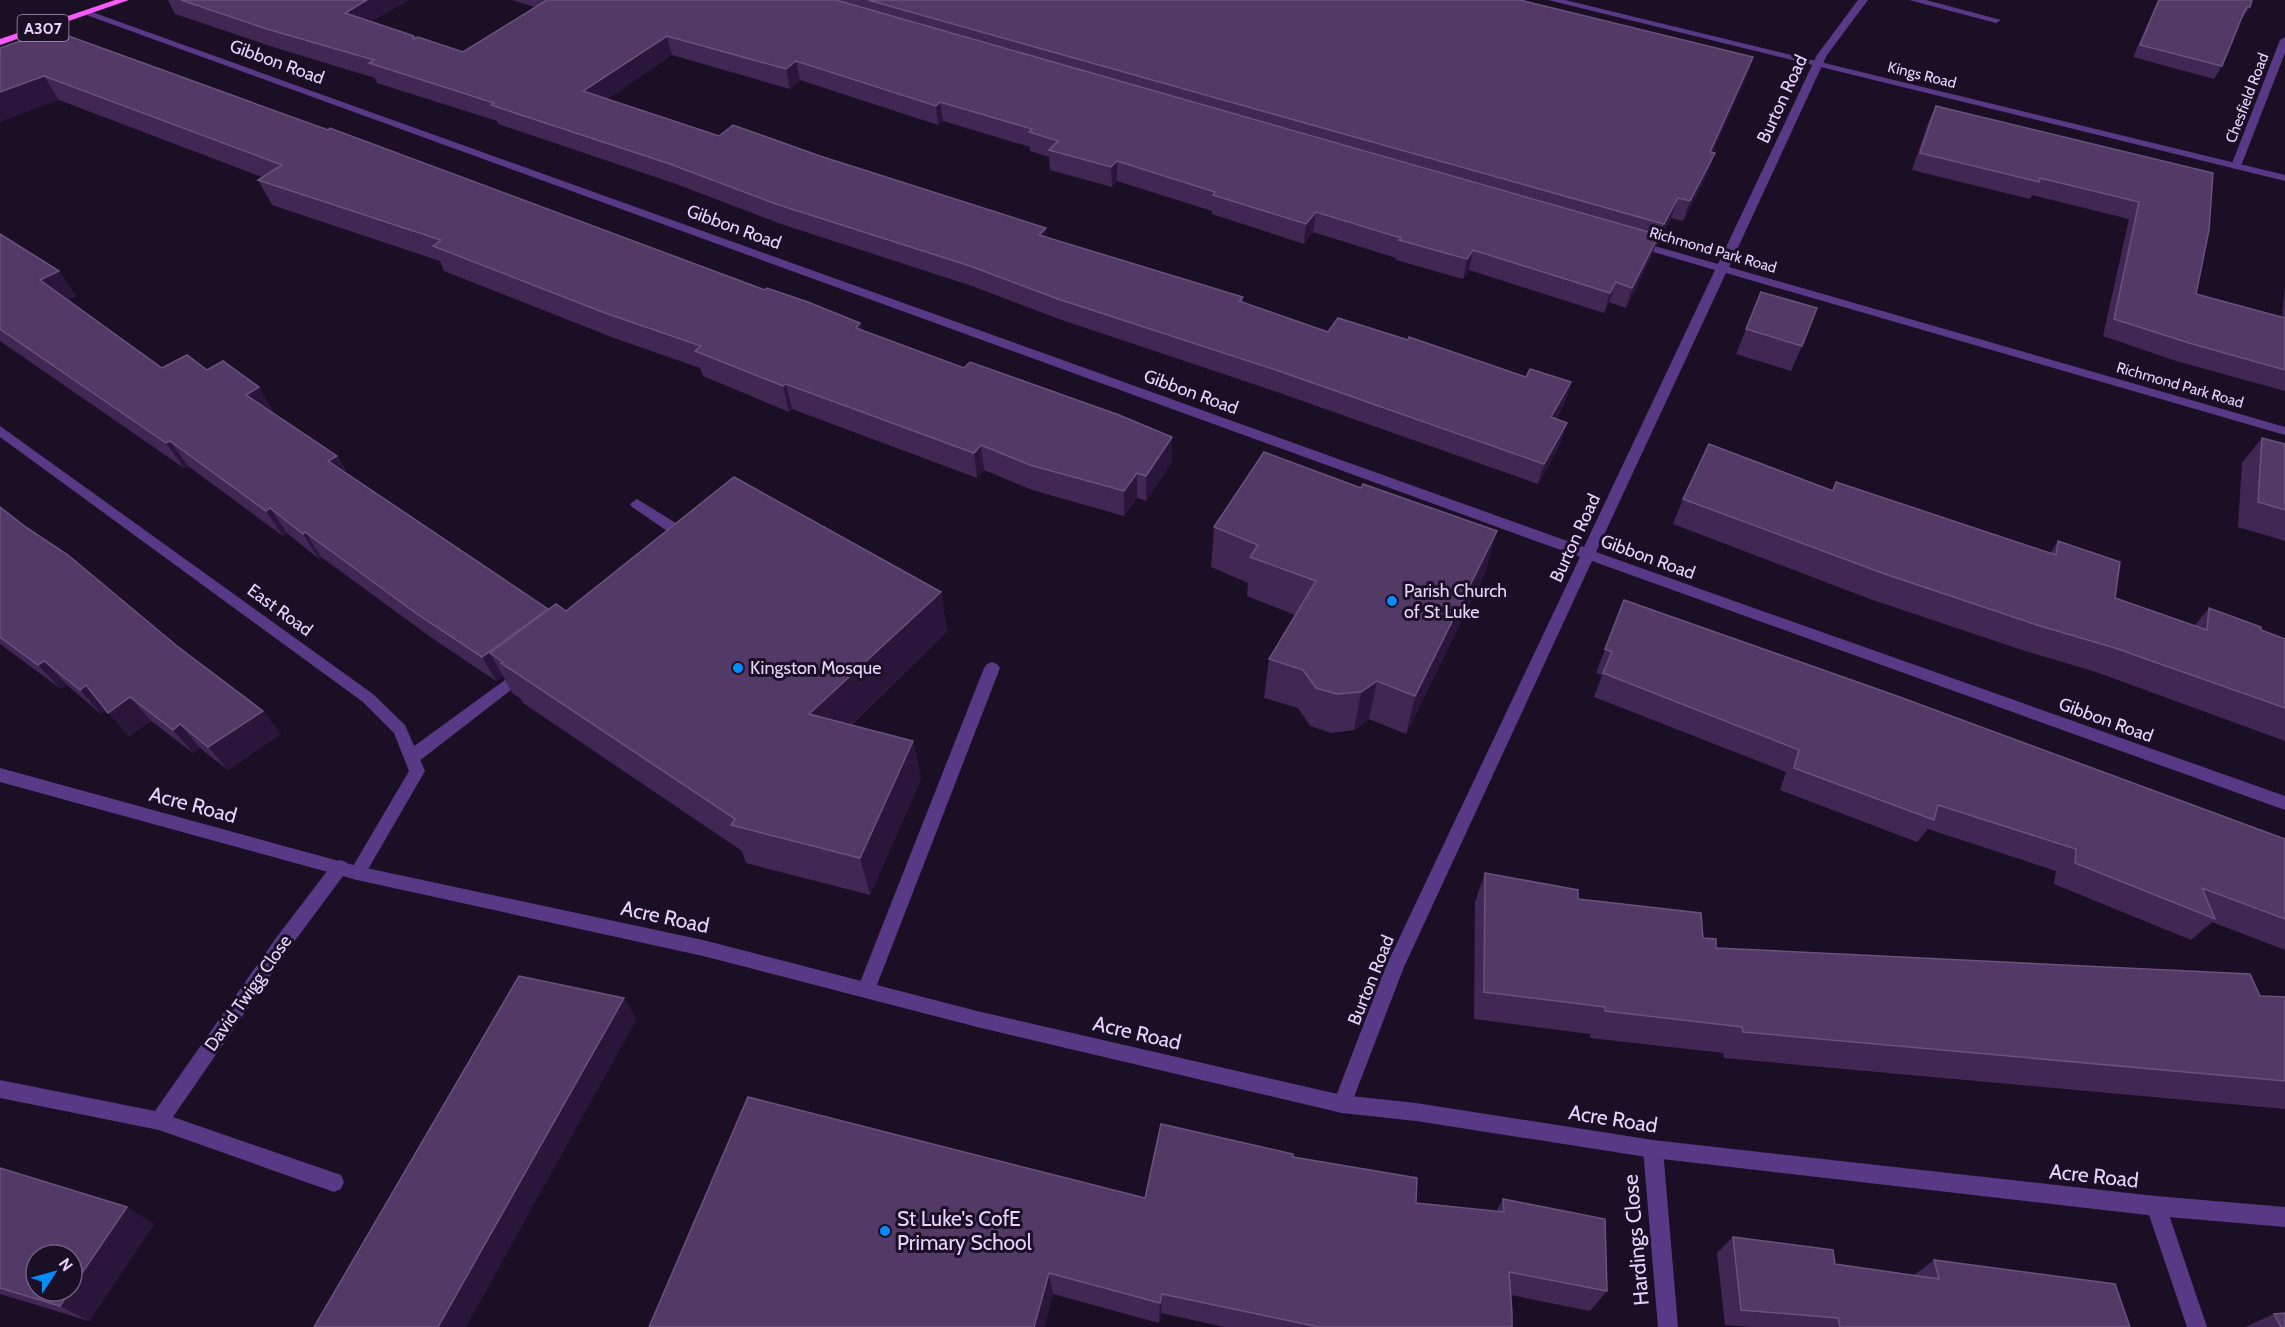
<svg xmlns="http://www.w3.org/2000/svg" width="2285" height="1327" font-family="Cabin,sans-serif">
  <rect width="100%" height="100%" fill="#1b0f26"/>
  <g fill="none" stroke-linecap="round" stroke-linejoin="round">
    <!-- service -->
    <g fill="#573985" fill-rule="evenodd">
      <path d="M1909,0H1926L2001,20L1996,23Z"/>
      <path d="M637,499L692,533L694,537L692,541H682L632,507L630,504Z"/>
      <path d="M992,662L997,664L1000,668L875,990L872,996L866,998L860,996L857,990L984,668L987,664Z"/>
      <path d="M524,666L529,668L532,672L529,676L418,762L412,763L406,762L404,757L406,752Z"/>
      <path d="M1653,1140L1660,1142L1663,1149L1678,1327H1658L1643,1149L1646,1142Z"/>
      <path d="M2156,1196L2163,1199L2166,1206L2207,1327H2187L2146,1206L2149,1199Z"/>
    </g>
    <!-- minor -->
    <g fill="#573985" fill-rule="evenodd">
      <path d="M1858,0H1868L1827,55L1729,267L2285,427V435L1726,273L1596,552L2285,796V810L1592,561L1404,967L1349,1110L1342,1113L1335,1110L1333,1104L1386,966L1580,557L81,13L89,11L1584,547L1715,270L1633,246L1631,244L1637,241L1718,264L1817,55Z"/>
      <path d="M2285,37V53L2241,166L2236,169L2232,168L2231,166L2280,40Z"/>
      <path d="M0,426L373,694L405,725L425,771L363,878L357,880L351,878L349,873L409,771L394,733L363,702L0,437Z"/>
      <path d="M340,860L346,862L348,867L346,872L288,950L173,1117L341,1175L344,1182L341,1189L334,1192L159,1130L0,1098V1080L155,1111L276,938L334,862Z"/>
    </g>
    <!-- tertiary -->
    <g fill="#573985" fill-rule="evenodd">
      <path d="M1548,0H1565L2285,175V181Z"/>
      <path d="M0,768L357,866L703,940L977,1011L1342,1095L1416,1103L1653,1140L2156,1196L2285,1207V1227L2156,1216L1653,1158L1416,1121L1342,1113L977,1027L703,956L357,880L0,782Z"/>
    </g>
    <!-- primary -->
    <path fill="#fb5aff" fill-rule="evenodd" d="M115,0H129L0,45V39Z"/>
  </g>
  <!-- wall -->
  <g fill="#402754">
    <path d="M168,0H409L371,21L415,38L463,52L535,7L512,0H1520L1753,57L1746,77L1712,153L1708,173L1683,221L1671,218L1658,244H1656L1652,255L1626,308L1609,302L1604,313L1469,270L1463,279L1396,260V258L1313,232L1304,244L1212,214V211L1117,181L1112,187L1050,170L1049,157L1030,151V147L943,121L938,125L800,80L790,89L672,55L607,99L719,136L1047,238L1243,297V302L1328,332L1526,377L1571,382L1565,402L1556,419L1561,443L1538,484L1277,392L1059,319L972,286L781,224L676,184L498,124L497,121L377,83L375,78L276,48L175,14Z"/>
    <path d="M2158,0H2252L2250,7L2242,19H2241L2222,66L2214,79L2133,57Z"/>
    <path d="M0,48L765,290L860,323L862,330L964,368L1172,437V462L1146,501L1137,498L1124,516L1032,490L984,470L977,478L792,409L789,412L703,376L700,368L614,338L444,271L440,261L272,205L258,180L262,177L59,100Z"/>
    <path d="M1936,106L2213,173L2196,294L2282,317L2285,287V391L2176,361L2103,336L2129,219L2032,195L2030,199L1912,170L1928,123Z"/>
    <path d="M0,234L76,296L68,300L162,368L207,370L274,412L273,413L337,456L347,473L548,609L566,611L941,592L947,632L851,725L913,741L921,779L870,895L746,863L742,851L523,703L521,699L512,693L503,676L496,681L432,638L321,557L319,559L287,533L283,536L188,466L184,468L0,341Z"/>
    <path d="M1761,292L1802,346L1791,371L1736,354Z"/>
    <path d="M2262,438L2285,444V541L2238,527L2242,463Z"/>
    <path d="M1836,482L2050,553L2058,541L2115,598L2194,626L2209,608L2261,630L2285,639V741L2096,672L2019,649L1870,599L1673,524L1683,499L1832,490Z"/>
    <path d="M0,507L281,734L228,770L200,748L193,753L151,721L129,736L106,710L101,714L67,685L61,689L0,644Z"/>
    <path d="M1214,527L1486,571L1406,734L1369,719L1354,730L1331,733L1310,726L1298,708L1264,698L1269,659L1295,615L1247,596L1248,583L1211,567Z"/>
    <path d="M1624,600L2285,839V950L2212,922L2191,940L2054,884L2056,871L1928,829L1917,842L1780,790L1786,772L1594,697L1602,675L1596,673Z"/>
    <path d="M1485,873L1578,899L1703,938L1716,948L2260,996L2285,997V1109L1724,1058L1723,1053L1590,1038V1034L1474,1019L1475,902Z"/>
    <path d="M1293,1157L1416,1203L1496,1212L1503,1199L1607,1291L1590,1311L1511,1295L1512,1327H1224L1161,1313L1159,1323L1053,1294L1044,1327H649L1145,1198Z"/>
    <path d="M0,1168L154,1224L89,1321L0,1294Z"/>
    <path d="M1733,1237L1835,1264L1914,1275L1934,1260L2130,1327H1751L1725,1325L1717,1253Z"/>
    <path d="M2274,1314L2285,1327H2245Z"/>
  </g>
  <!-- shaded-wall -->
  <g fill="#29163a">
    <path d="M367,0H409L353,32L345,13Z"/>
    <path d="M667,36L672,55L589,111L583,91Z"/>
    <path d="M1753,57L1746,77L1704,172L1710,152Z"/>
    <path d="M796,61L800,80L790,89L786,69Z"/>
    <path d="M44,76L59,100L0,122V92Z"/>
    <path d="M940,102L943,121L938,125L936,106Z"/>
    <path d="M1715,153L1708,173L1683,221L1690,201Z"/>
    <path d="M1117,161V181L1112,187L1111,167Z"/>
    <path d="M1678,198L1671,218L1658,244L1664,224Z"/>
    <path d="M1316,212L1313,232L1304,244L1306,224Z"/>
    <path d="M1046,228L1048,248L1039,235Z"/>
    <path d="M1659,235L1652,255L1626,308L1632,288Z"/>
    <path d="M1473,250L1469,270L1463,279L1467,259Z"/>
    <path d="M59,271L76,296L58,306L40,280Z"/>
    <path d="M1616,282L1609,302L1604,313L1610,293Z"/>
    <path d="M860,323L865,348L856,328Z"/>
    <path d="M1571,382L1565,402L1545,437L1551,417Z"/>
    <path d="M786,384L792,409L789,412L783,386Z"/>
    <path d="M259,387L274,412L262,420L246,395Z"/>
    <path d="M1567,423L1561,443L1538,484L1544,464Z"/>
    <path d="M1172,437V462L1146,501V476Z"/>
    <path d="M170,441L188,466L184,468L166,443Z"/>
    <path d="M981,445L984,470L977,478L974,453Z"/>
    <path d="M337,456L351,481L328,461Z"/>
    <path d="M1137,473V498L1124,516V491Z"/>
    <path d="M270,508L287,533L283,536L266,511Z"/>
    <path d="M1497,531L1486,571L1406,734L1415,696Z"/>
    <path d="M305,532L321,557L319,559L303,534Z"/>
    <path d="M941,592L947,632L821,753L809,714Z"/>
    <path d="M548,609L503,662L490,653L503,676L496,681L482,657Z"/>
    <path d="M44,661L67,685L61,689L38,665Z"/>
    <path d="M1377,681L1369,719L1354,730L1361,692Z"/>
    <path d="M86,685L108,709L101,714L80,690Z"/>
    <path d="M130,697L151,721L129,736L108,713Z"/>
    <path d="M263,711L281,734L228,770L208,747Z"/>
    <path d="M180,724L200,748L193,753L173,730Z"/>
    <path d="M913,741L921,779L870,895L860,858Z"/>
    <path d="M624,998L637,1019L466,1327H438Z"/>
    <path d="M127,1207L154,1224L89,1321L60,1306L70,1291H72V1288Z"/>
    <path d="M1049,1273L1053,1294L1044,1327H1034Z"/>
    <path d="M1162,1294L1161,1313L1159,1323L1160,1303Z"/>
  </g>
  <!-- building -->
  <g fill="#523966" stroke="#69527e" stroke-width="1.5">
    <path d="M181,0H367L345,13L414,36L413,39L418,37L463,52L547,0H836L1659,235L1632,288L1616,282L1610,293L1473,250L1467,259L1399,240L1401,238L1316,212L1306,224L1213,195L1215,192L1117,161L1111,167L1049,150L1058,141L1029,132L1032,129L940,102L936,106L796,61L786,69L667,36L583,91L719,136L733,125L820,156L1046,228L1039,235L1243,297L1239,301L1328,332L1338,318L1408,340L1409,337L1526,377L1530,369L1571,382L1551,417L1567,423L1544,464L1279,371L1058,299L970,266L776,204L670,164L491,105L494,103L369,63L374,60L267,29Z"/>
    <path d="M868,0H1520L1753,57L1710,152L1715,153L1690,201L1678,198L1664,224Z"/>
    <path d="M2159,0H2252L2250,7H2247L2244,12L2222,66L2140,45Z"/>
    <path d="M52,30L328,130L330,128L765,290L767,288L808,302L860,323L856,328L964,368L970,362L1119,415L1172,437L1146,476L1137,473L1124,491L1030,465L981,445L974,453L786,384L783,386L695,351L701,346L605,313L433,246L441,240L258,180L282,165L44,76L0,92V48Z"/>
    <path d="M1936,106L2213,173L2209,230L2196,294L2285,318V370L2189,343L2114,319L2139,202L2040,178L2039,182L1920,153Z"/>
    <path d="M0,234L59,271L40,280L162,368L187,355L207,370L223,361L259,387L246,395L337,456L328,461L548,609L482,657L417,614L305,532L303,534L270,508L266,511L170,441L166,443L0,329Z"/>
    <path d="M1761,292L1817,308L1802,346L1746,329Z"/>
    <path d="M2262,438L2285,444V510L2258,502Z"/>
    <path d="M1709,444L1833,491L1836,482L2056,555L2058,541L2120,562L2115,598L2207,630L2209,608L2261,627V630L2285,639V708L2115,648L2037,625L1885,574L1683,499Z"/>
    <path d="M1264,452L1361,488L1363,484L1497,531L1415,696L1377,681L1361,692L1337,694L1316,688L1303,670L1269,659L1316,581L1250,557L1258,545L1214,527Z"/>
    <path d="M734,477L941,592L809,714L913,741L860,858L731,825L735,819L501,663L503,662L490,653L556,604L566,611Z"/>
    <path d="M0,507L27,528L68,555L177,646L263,711L208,747L180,724L173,730L130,697L108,713L86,685L80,690L44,661L38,665L0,637Z"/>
    <path d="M1624,600L1897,696L2285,839V919L2202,888L2215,919L2075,863L2076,849L1938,805L1934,820L1794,768L1799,750L1603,673L1612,652L1605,649Z"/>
    <path d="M1485,873L1578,890V899L1701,913L1703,938L1716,939V948L2250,974L2260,996L2285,997V1081L1743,1032L1742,1027L1605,1011V1007L1484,992Z"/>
    <path d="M519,976L624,998L438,1327H314Z"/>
    <path d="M748,1097L1145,1198L1161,1124L1293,1154V1157L1417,1178L1416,1203L1504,1212L1503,1199L1605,1219L1607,1291L1509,1272L1512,1313V1327H1319L1162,1294L1160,1303L1049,1273L1034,1327H649Z"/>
    <path d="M0,1168L127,1207L72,1288V1255H36V1291H70L60,1306L0,1288Z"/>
    <path d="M1733,1237L1833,1250L1835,1264L1939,1279L1934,1260L2115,1284L2130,1327H1840L1838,1318L1741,1310Z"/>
    <path d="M2285,1313V1327H2281L2274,1314Z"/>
  </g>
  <!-- markers -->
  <g fill="#008cfe" stroke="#1b0f26" stroke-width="2">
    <circle cx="1392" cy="601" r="6"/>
    <circle cx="738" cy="668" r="6"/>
    <circle cx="885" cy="1231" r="6"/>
  </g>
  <g text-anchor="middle" stroke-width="6" stroke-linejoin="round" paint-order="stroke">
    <!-- far-street labels -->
    <g font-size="15" fill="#e8d3ff" stroke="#1b0f26">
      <text transform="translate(1922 75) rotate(14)" y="5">Kings Road</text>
      <text transform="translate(2247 98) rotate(-69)" y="5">Chesfield Road</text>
      <text transform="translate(1713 250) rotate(16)" y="5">Richmond Park Road</text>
      <text transform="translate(2180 385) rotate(16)" y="5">Richmond Park Road</text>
    </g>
    <!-- shield labels -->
    <rect fill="#1b0f26" stroke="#aa98be" stroke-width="1.5" x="17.5" y="15" width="51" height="26" rx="4.5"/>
    <g font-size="16" font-weight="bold" fill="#e8d3ff">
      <text x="43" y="34">A307</text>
    </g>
    <!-- street labels -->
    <g font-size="18" fill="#e8d3ff" stroke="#1b0f26">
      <text transform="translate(277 62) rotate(20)" y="6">Gibbon Road</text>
      <text transform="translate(1782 99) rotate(-65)" y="6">Burton Road</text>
      <text transform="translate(734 227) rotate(20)" y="6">Gibbon Road</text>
      <text transform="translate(1191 392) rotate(20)" y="6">Gibbon Road</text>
      <text transform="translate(1575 538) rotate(-65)" y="6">Burton Road</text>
      <text transform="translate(1648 557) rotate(20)" y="6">Gibbon Road</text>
      <text transform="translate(280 610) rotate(36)" y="6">East Road</text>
      <text transform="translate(2106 720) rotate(20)" y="6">Gibbon Road</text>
      <text transform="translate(1371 980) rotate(-68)" y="6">Burton Road</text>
      <text transform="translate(248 993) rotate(-55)" y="6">David Twigg Close</text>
    </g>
    <!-- poi labels -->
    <g font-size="18" fill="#e8d3ff" stroke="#1b0f26" text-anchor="start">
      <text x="1404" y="597">Parish Church<tspan x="1404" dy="21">of St Luke</tspan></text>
      <text x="750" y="674">Kingston Mosque</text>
    </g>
    <!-- near-street labels -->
    <g font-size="21" fill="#e8d3ff" stroke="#1b0f26">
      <text transform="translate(193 805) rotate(15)" y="7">Acre Road</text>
      <text transform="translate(665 917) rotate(12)" y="7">Acre Road</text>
      <text transform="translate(1137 1033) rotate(13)" y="7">Acre Road</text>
      <text transform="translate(1613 1119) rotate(9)" y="7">Acre Road</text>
      <text transform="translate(2094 1176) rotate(6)" y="7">Acre Road</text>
      <text transform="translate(1636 1240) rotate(-95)" y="7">Hardings Close</text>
    </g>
    <!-- near-poi labels -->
    <g font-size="21" fill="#e8d3ff" stroke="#1b0f26" text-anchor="start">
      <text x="897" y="1226">St Luke's CofE<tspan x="897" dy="24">Primary School</tspan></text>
    </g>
  </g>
  <!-- north arrow -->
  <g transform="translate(54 1273) rotate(54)"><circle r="28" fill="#1b0f26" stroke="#6d5d7d" stroke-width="1.5"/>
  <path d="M0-4.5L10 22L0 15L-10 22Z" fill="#008cfe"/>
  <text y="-9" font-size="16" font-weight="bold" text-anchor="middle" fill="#e8d3ff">N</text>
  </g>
</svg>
